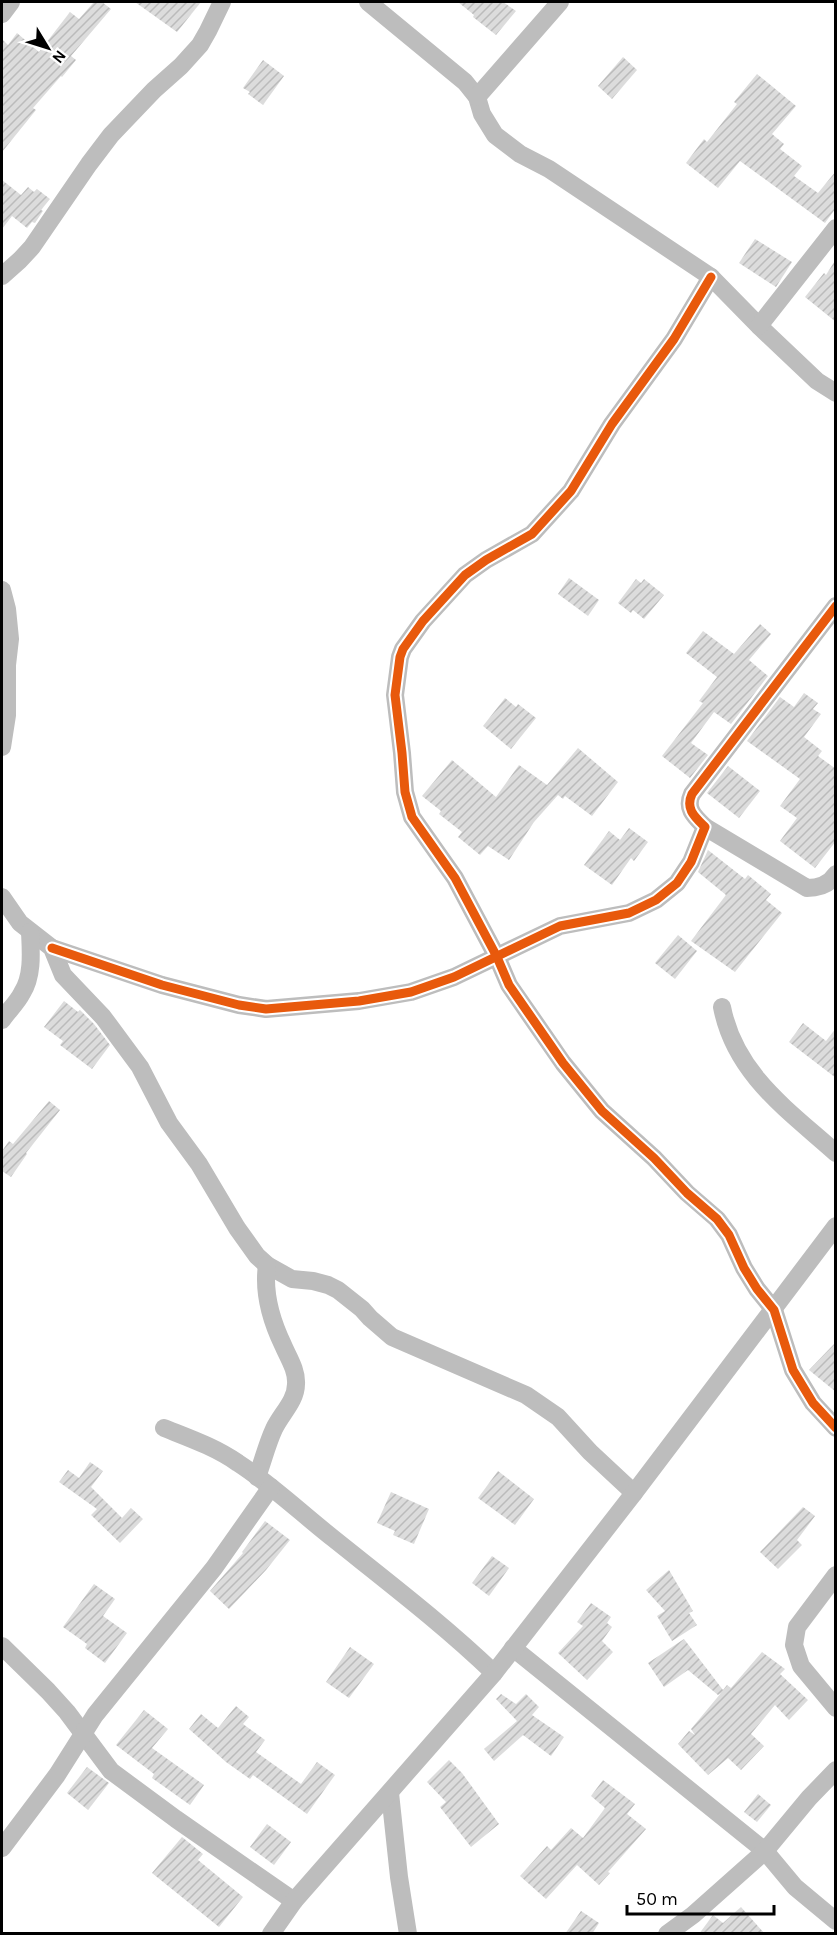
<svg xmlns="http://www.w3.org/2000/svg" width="837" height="1935" font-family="Karla,sans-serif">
  <defs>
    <pattern id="building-hatch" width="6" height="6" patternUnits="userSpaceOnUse" patternTransform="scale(1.5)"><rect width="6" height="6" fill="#dcdcdc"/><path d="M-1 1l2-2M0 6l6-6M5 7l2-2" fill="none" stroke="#bbb"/></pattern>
  </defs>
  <rect width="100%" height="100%" fill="#fff"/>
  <!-- building -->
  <g fill="url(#building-hatch)">
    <path d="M94,2H102L111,9L71,56L76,60L62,77L61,76L33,108L36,110L2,152V39L8,45L17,33L39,52L70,12L79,19Z"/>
    <path d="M135,2H201L177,32Z"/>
    <path d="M458,2H503L516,11L496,35L473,17L474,15Z"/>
    <path d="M623,57L637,70L612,99L598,86Z"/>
    <path d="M263,60L284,76L263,105L248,94L250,92L243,88Z"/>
    <path d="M757,74L796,106L772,134L784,144L780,149L802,166L794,176L818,193L836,171V208L825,223L740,161L718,188L686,163L704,139L707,142L737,104L734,102Z"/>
    <path d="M2,180L21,195L28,187L34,192L37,189L50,199L41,210L43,211L35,223L32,222L27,228L12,216L2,229Z"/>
    <path d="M755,239L792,262L776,287L739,263Z"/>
    <path d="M836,259V322L805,297L824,273L826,275Z"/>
    <path d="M569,578L599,600L588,616L558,594Z"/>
    <path d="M636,579L641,583L644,579L664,595L644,619L633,610L631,613L618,603Z"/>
    <path d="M760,624L771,634L749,660L768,676L731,724L714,712L691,743L708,755L690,778L662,756L703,703L699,701L717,677L686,653L703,631L734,654Z"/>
    <path d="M804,693L818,703L813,709L821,714L804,737L822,751L818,756L836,769V841L815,868L780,841L797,818L780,806L800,779L747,741L780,697L794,707Z"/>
    <path d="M505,698L516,707L518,704L536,718L511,749L483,726Z"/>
    <path d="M578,748L618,782L592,816L565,796L563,799L558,795L534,822L509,860L488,846L480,855L458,837L462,832L439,814L441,811L422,796L452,760L496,797L519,765L547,785Z"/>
    <path d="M728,766L760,791L739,818L707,793Z"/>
    <path d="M629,828L648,842L634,861L631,858L612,885L584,865L609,831L620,840Z"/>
    <path d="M708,850L745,879L748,875L771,894L766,900L782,913L735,972L691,941L726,895L698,872Z"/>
    <path d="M678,935L697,951L675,979L655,963Z"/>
    <path d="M64,1001L78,1012L80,1010L94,1024L110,1045L92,1069L60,1045L63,1041L44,1027Z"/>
    <path d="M803,1023L826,1041L836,1028V1078L789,1042Z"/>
    <path d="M49,1101L60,1110L26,1153L27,1154L11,1177L2,1171V1151L9,1141L13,1144Z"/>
    <path d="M836,1342V1392L809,1370Z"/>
    <path d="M90,1462L103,1471L91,1487L122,1518L131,1508L143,1519L120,1543L91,1515L97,1509L59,1482L68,1470L79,1478Z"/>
    <path d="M498,1471L534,1499L515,1525L478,1498Z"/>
    <path d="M391,1492L429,1509L414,1544L393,1535L395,1531L377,1523Z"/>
    <path d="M803,1507L815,1516L797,1540L802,1545L778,1569L760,1552Z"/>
    <path d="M265,1521L290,1540L266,1570L229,1609L210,1591L243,1553L242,1552Z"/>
    <path d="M492,1556L509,1568L489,1596L472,1583Z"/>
    <path d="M669,1570L693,1611L689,1613L697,1625L672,1641L657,1616L665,1611L646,1590Z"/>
    <path d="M94,1584L115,1599L103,1616L127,1633L105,1663L85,1648L87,1644L63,1627Z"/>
    <path d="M591,1603L611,1617L607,1623L612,1627L602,1641L613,1652L587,1680L558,1653L583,1626L577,1622Z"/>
    <path d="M684,1639L723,1690L727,1685L731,1688L762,1652L785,1669L780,1674L808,1700L789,1720L775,1705L751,1734L764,1746L741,1770L728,1758L708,1775L678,1744L689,1731L695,1735L691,1729L721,1693L718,1695L688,1670L664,1687L648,1663Z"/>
    <path d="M350,1647L374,1664L349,1698L326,1682Z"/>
    <path d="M501,1694L516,1704L526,1694L539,1707L532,1715L564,1737L551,1756L523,1735L494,1761L484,1749L517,1721L496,1699Z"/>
    <path d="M236,1706L249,1717L243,1724L265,1740L256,1752L301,1784L317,1762L335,1775L307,1814L253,1775L250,1779L226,1762L189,1729L201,1714L218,1728Z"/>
    <path d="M144,1710L168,1729L152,1748L204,1785L190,1805L152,1778L154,1774L116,1745Z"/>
    <path d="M449,1760L462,1773L499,1824L471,1847L440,1807L446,1802L427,1782Z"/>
    <path d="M87,1767L109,1783L88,1810L67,1793Z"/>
    <path d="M603,1780L635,1804L627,1814L646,1829L608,1872L610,1873L599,1885L577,1865L546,1899L520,1876L547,1846L551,1850L571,1828L583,1838L605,1808L591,1796Z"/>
    <path d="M758,1794L771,1805L757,1822L744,1812Z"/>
    <path d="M267,1824L291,1842L274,1865L250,1847Z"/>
    <path d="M182,1837L203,1854L198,1860L243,1897L219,1927L152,1873Z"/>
    <path d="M741,1907L765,1934H699L713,1915L723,1923Z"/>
    <path d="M581,1911L599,1923L592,1934H565Z"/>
  </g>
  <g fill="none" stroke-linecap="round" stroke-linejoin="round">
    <!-- minor -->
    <g stroke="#bdbdbd" stroke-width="18">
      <path d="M368,2L465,82L477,97L482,114L495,135L520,154L549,169L711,277L759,326L817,381L836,393"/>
      <path d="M2,14L11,2"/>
      <path d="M477,97L560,2"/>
      <path d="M2,276L20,260L32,247L89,164L111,135L154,90L181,66L200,45L208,31L222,2"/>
      <path d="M711,277L674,339L612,424L571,491L532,534L486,560L465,575L423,621L403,649L400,657L395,695L402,753L405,792L412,817L455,878L497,957L509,985L563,1063L602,1111L654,1158L687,1193L717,1219L729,1235L744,1268L757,1289L774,1310L793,1370L813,1403L836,1428"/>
      <path d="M759,326L836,228"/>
      <path d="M2,590L7,609L10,639L7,665V715L2,747"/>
      <path d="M705,827L807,888C819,888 829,885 836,874"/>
      <path d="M2,897L20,923L52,948L63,975L103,1017L140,1067L169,1123L199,1164L237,1228L257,1256L267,1265L292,1279L313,1281L328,1285L338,1290L362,1309L370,1318L392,1337L526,1395L558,1417L590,1452L634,1493"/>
      <path d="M52,948L162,985L239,1005L266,1009L359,1001L411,992L454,977L560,926L629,913L656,900L677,883L691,862L705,827C695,817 685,809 692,794L836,606"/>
      <path d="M722,1007C735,1074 788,1110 836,1153"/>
      <path d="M2,1020C8,1011 17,1003 22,993C33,976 31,952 30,932"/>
      <path d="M164,1428C189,1438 215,1447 238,1463C272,1485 302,1514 334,1539C389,1583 444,1625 494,1673"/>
      <path d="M257,1477C263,1461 267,1444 274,1429C281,1414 296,1401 296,1384C297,1370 288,1357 283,1345C271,1320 263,1293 267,1265"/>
      <path d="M836,1575L797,1627L794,1645L801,1666L836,1708"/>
      <path d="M2,1646L48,1691L67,1712L111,1771L176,1819L294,1901"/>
      <path d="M513,1648L765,1851L795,1887L836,1921"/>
      <path d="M390,1793L399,1877L408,1934"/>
      <path d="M2,1848L57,1775L95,1715L214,1568L271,1487"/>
      <path d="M271,1934L294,1901L494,1673L634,1493L836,1226"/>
      <path d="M667,1934L693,1915L765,1851L809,1798L836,1770"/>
    </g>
    <!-- cycleway casing -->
    <g stroke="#fff" stroke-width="13">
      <g id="cycleway">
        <path d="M711,277L674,339L612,424L571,491L532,534L486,560L465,575L423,621L403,649L400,657L395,695L402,753L405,792L412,817L455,878L497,957L509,985L563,1063L602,1111L654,1158L687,1193L717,1219L729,1235L744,1268L757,1289L774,1310L793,1370L813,1403L836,1428"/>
        <path d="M52,948L162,985L239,1005L266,1009L359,1001L411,992L454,977L560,926L629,913L656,900L677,883L691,862L705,827C695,817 685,809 692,794L836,606"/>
      </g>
    </g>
    <!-- cycleway -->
    <use href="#cycleway" stroke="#e8590c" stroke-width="9"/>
  </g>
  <!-- border -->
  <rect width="837" height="1935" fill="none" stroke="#000000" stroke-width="6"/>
  <!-- north arrow -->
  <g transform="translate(48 48) rotate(128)" stroke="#ffffff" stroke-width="4.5" paint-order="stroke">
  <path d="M0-4.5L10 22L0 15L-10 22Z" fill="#000000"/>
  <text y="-9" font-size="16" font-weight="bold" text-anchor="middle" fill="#000000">N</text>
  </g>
  <!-- scale -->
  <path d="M627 1905v9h147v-9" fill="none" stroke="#000000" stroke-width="3"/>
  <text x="636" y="1905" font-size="18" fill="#000000" stroke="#ffffff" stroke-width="4.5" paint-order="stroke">50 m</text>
</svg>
